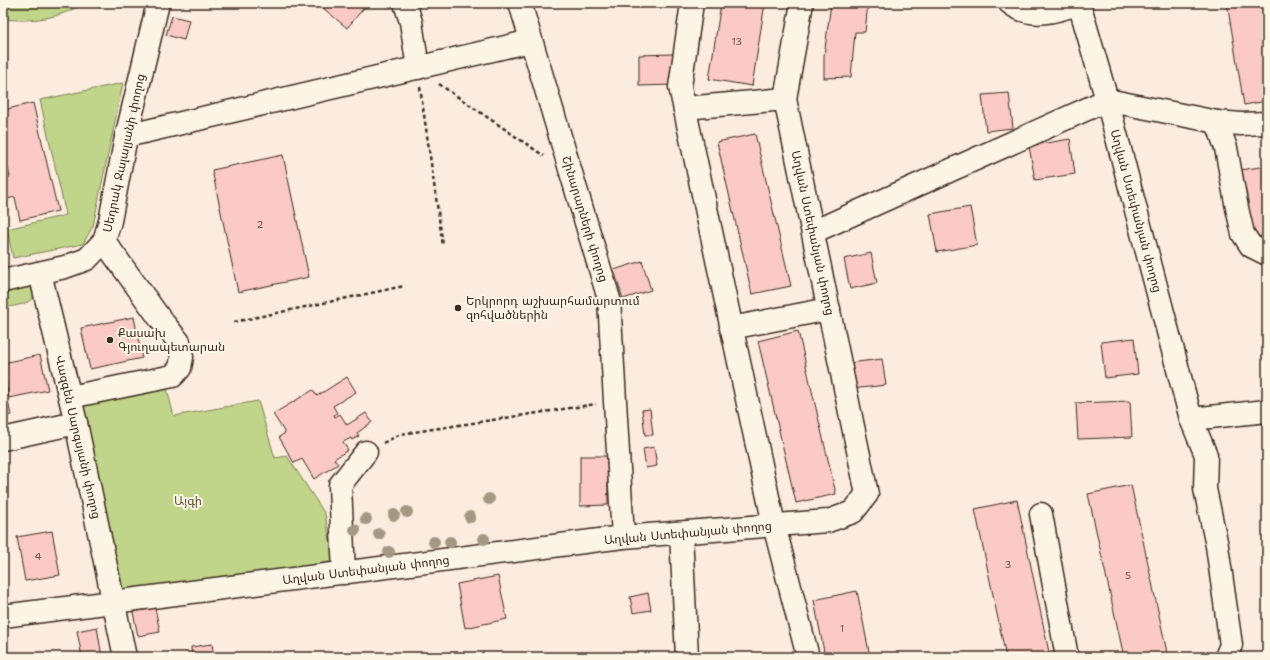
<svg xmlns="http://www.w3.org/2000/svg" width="1270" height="660" font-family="'Shantell Sans','Noto Sans Armenian',sans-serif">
  <rect width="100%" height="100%" fill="#fcecdf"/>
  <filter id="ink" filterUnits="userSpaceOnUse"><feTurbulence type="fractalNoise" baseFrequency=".025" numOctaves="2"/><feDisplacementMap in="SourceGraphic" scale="8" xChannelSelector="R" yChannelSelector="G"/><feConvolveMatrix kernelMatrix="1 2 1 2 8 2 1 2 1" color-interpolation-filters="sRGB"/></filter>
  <g filter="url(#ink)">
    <!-- green -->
    <g fill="#c0d48a" stroke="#7e7f54">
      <path d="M3,3H84C59,19 32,22 3,19Z"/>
      <path d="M123,83L93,226L83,244L13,258L7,229L66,215L40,100Z"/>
      <path d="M29,286L32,288L35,295C30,305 13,306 3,308V291Z"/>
      <path d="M165,382L174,416L258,401L275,458L287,456L325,514L334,561L118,603L79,400Z"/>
    </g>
    <!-- building -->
    <g fill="#fbcac6" stroke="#3b2a1e">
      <path d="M317,3H368L347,28Z"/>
      <path d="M721,3H765L752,86L709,79Z"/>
      <path d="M831,3H868L865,32H855L851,77L824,78V56Z"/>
      <path d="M1227,3H1267V101L1244,105Z"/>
      <path d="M172,16L189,20L184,40L166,35Z"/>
      <path d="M673,54L674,85L639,86V55Z"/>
      <path d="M1009,93L1013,128L986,131L982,95Z"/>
      <path d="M33,103L58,211L20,220L15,197L3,200V178L10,177L3,148V110Z"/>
      <path d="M755,134L791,286L752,294L717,142Z"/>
      <path d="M1070,139L1075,174L1035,180L1029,146Z"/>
      <path d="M283,155L309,277L238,292L212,170Z"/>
      <path d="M1267,166V235L1250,238L1240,170Z"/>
      <path d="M970,207L977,245L937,252L930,214Z"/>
      <path d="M871,253L877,283L850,289L844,259Z"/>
      <path d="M642,261L651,290L623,299L614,270Z"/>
      <path d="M134,317L142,358L90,369L81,328Z"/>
      <path d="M798,331L836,494L796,503L758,341Z"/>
      <path d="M1134,338L1138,374L1105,378L1101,342Z"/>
      <path d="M40,355L48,390L9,398L3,370V363Z"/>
      <path d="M882,359L886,385L852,389L849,363Z"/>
      <path d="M347,377L356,392L333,406L337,413L334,415L335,417L340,414L347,425L366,413L372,422L357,433L359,436L352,440L351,438L343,442L348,450L334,459L338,464L314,479L302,459L294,463L279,437L285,433L273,414L313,390L317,396Z"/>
      <path d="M3,380L11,415L3,417Z"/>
      <path d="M1130,401L1132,437L1078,439L1076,403Z"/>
      <path d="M650,409L653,435H645L642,410Z"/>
      <path d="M654,447L657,466L646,468L643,449Z"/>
      <path d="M580,456H608V505L580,506Z"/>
      <path d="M1131,485L1168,657H1124L1088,494Z"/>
      <path d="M1017,500L1050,657H1006L975,509Z"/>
      <path d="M52,531L60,575L25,581L17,537Z"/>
      <path d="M498,576L507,619L465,628L457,584Z"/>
      <path d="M857,591L870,657H825L814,600Z"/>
      <path d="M648,593L651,610L633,613L630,597Z"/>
      <path d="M155,608L160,632L138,636L133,612Z"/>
      <path d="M97,627L102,657H82L77,631Z"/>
      <path d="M212,644L214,657H192L191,647Z"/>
    </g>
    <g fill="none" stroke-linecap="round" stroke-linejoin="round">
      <!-- minor casing -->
      <g stroke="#3b2a1e" stroke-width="25">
        <g id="minor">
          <path d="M405,3L411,22L418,68"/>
          <path d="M520,3L609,299L623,537"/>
          <path d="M692,3L680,87L774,525L808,657"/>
          <path d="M1010,3C1031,20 1057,11 1080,3"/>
          <path d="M1079,3L1107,100L1191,419L1206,455L1205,489L1217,546L1231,645L1226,657"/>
          <path d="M685,108L785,99"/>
          <path d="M1217,122L1226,148L1237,208L1243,234L1251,246L1265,253H1267"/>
          <path d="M126,136L531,41"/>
          <path d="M813,232L1107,100L1217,122L1241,124L1267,123"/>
          <path d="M40,273L76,423L125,657"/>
          <path d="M3,281L65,267L87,259L104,241L110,221L125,142L158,3"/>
          <path d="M731,328L829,309"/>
          <path d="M70,397L173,376L180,368L182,357L179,342L161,320L104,241"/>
          <path d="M1191,419L1267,411"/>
          <path d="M3,439L76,423"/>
          <path d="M1041,514L1067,657"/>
          <path d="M681,533L687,657"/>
          <path d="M344,573L340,485L366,452"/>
          <path d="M3,616L623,537L828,521L853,512L867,494L785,99L802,3"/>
        </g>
      </g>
      <!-- path -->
      <g stroke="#3b2a1e" stroke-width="2.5" stroke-dasharray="4 3" stroke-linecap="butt">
        <path d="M439,84L544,156"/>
        <path d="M420,87L443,246"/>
        <path d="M234,322L404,286"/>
        <path d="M383,443L401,434L596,404"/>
      </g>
      <!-- minor -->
      <use href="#minor" stroke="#fcf5e5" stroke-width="22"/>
    </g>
    <!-- trees -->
    <g fill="#a49884">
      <circle cx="489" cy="499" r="6"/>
      <circle cx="407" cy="512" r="6"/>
      <circle cx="394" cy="515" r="6"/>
      <circle cx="470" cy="517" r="6"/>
      <circle cx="366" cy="519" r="6"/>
      <circle cx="355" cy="530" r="6"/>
      <circle cx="379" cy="534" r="6"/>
      <circle cx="484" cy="539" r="6"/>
      <circle cx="434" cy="542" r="6"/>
      <circle cx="450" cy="542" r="6"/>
      <circle cx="389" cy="552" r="6"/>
    </g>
  </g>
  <!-- markers -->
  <g fill="#3b2a1e" stroke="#fcf5e5" stroke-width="1.5">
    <circle cx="458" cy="308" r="4"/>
    <circle cx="110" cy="340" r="4"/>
  </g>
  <g text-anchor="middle" stroke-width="4" stroke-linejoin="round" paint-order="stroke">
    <!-- number labels -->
    <g font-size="10" fill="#6b5248">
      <text x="737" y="45">13</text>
      <text x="260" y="228">2</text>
      <text x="38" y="560">4</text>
      <text x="1008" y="568">3</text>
      <text x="1128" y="579">5</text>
      <text x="842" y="632">1</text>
    </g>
    <!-- street labels -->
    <g font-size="12" fill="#3b2a1e" stroke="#fcf5e5">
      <text transform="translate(124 153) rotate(-78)" y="4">Սեդրակ Ջալալյանի փողոց</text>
      <text transform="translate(1136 211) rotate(75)" y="4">Աղվան Ստեփանյան փողոց</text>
      <text transform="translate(585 219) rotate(73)" y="4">Շինարարների փողոց</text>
      <text transform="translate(813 233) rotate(78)" y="4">Աղվան Ստեփանյան փողոց</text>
      <text transform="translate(78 437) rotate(77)" y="4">Վազգեն Սարգսյանի փողոց</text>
      <text transform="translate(688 533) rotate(-5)" y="4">Աղվան Ստեփանյան փողոց</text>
      <text transform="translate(366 570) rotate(-7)" y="4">Աղվան Ստեփանյան փողոց</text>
    </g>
    <!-- poi labels -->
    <g font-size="12" fill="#3b2a1e" stroke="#fcf5e5" text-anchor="start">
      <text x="466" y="305">Երկրորդ աշխարհամարտում<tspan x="466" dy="14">զոհվածներին</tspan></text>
      <text x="118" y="337">Քասախ<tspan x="118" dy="14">Գյուղապետարան</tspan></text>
    </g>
    <!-- park labels -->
    <g font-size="12" fill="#5c5439" stroke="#fcf5e5">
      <text x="188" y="505">Այգի</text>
    </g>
  </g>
  <!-- margin -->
  <rect width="1270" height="660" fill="none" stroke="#fcf5e5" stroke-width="16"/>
  <rect x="8" y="8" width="1254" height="644" fill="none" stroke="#3b2a1e" stroke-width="1.5" filter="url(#ink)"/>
</svg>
